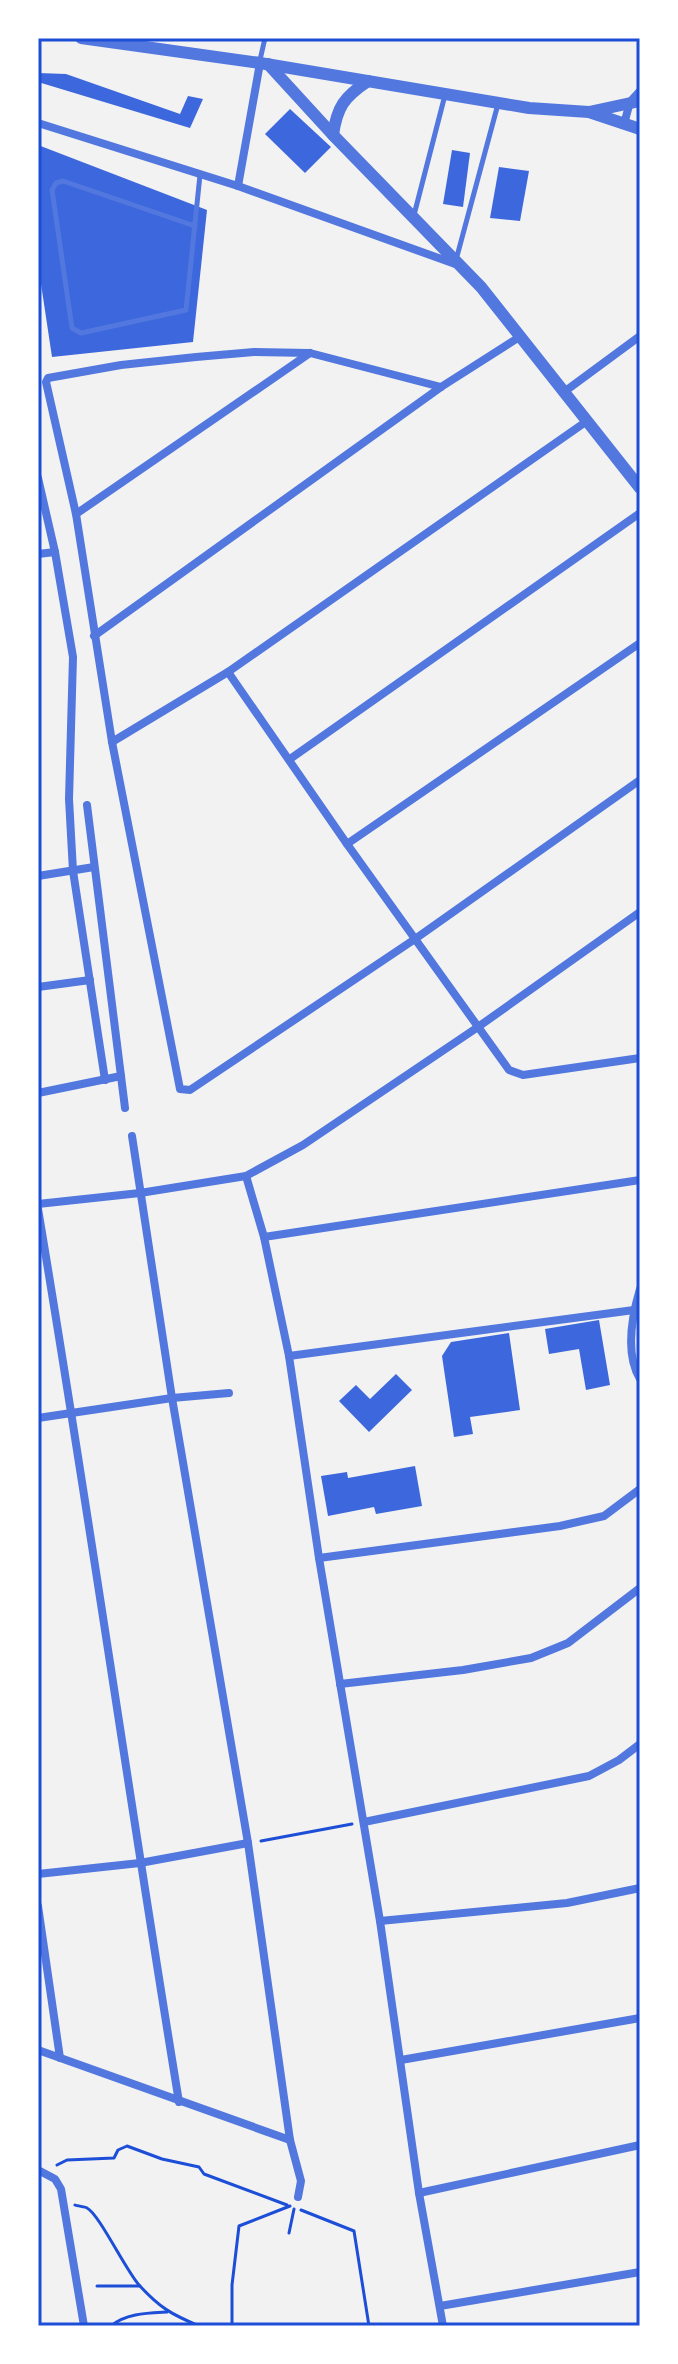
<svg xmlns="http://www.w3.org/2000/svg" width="678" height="2364" font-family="'PT Serif',serif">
  <rect width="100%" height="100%" fill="#f2f2f2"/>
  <!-- building -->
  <g fill="#3d67dc">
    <path d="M38,73L66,74L180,114L188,96L203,99L190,128L38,82Z"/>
    <path d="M290,109L331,147L305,173L265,134Z"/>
    <path d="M38,145L207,210L193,342L52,357L38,264Z"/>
    <path d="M452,150L470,153L463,207L443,204Z"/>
    <path d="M499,167L529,171L520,221L490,218Z"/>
    <path d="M599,1320L610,1385L586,1390L579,1349L549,1354L545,1329Z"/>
    <path d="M509,1333L520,1410L470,1417L473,1434L454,1437L442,1356L451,1342Z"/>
    <path d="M396,1374L412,1390L369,1432L339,1401L356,1385L370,1399Z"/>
    <path d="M415,1466L422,1506L376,1514L374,1507L328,1516L321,1476L347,1472L348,1478Z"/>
  </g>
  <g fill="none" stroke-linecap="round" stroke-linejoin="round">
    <!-- path -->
    <g stroke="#1d4ed8" stroke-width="3">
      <path d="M261,1841L352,1824"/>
      <path d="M57,2165L67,2160L114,2158L118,2150L127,2146L162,2159L199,2167L204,2174L287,2205"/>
      <path d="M75,2205C77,2206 86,2207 87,2208C99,2214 125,2269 139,2285C160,2308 171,2314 199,2326"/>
      <path d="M301,2210L354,2231L369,2326"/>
      <path d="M289,2233L294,2209"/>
      <path d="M97,2286H140"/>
      <path d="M111,2326C126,2313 149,2313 167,2312"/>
      <path d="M232,2326V2285L239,2226L290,2206"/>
    </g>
    <!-- service -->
    <g stroke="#5277de" stroke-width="5">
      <path d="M260,60L265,38"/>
      <path d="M414,215L445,95"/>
      <path d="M195,226L63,181L56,183L52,190L72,328L81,333L186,310L200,175"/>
      <path d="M456,260L498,104"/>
    </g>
    <!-- minor -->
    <g stroke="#5277de" stroke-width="8">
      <path d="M38,123L238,186L458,265"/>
      <path d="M624,124L630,102L640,91"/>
      <path d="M238,186L260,63"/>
      <path d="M441,387L310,353L254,352L196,357L121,365L48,378L46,382L76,514L112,742L180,1089L190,1090L415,939L640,780"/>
      <path d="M564,392L640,336"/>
      <path d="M38,478L55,552L73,657L69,799L73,871L105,1080"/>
      <path d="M76,514L310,353"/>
      <path d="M38,554L55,552"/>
      <path d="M94,636L441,387L521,336"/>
      <path d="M228,672L347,844L509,1070L523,1075L640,1058"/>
      <path d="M112,742L228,672L587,421"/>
      <path d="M290,759L640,513"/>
      <path d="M87,805L125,1108"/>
      <path d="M347,844L640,643"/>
      <path d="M38,876L94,867"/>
      <path d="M38,987L90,980"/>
      <path d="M38,1093L121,1076"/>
      <path d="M132,1136L172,1398L248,1843L290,2140L301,2181L298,2197"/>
      <path d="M246,1176L264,1237L289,1356L319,1558L380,1921L419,2193L443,2326"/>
      <path d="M38,1204L140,1193L246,1176L303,1145L478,1027L640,912"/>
      <path d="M38,1209C88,1506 130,1804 179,2102"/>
      <path d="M264,1237L640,1180"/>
      <path d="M640,1289C632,1316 625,1354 640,1379"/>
      <path d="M289,1356L634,1310"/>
      <path d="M38,1418L172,1398L229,1393"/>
      <path d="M319,1558L560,1526L604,1516L640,1489"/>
      <path d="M340,1684L463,1670L531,1658L568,1643L640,1588"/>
      <path d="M364,1822L589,1776L619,1760L640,1744"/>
      <path d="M38,1874L140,1863L248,1843"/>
      <path d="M38,1906L60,2058"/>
      <path d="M380,1921L567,1903L640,1888"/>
      <path d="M38,2050L290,2140"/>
      <path d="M401,2060L640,2018"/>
      <path d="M38,2170L55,2179L61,2189L84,2326"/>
      <path d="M419,2193L640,2145"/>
      <path d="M440,2306L640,2272"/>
    </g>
    <!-- tertiary -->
    <g stroke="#5277de" stroke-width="12">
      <path d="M81,38L260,63L529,108L589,112L640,129"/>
      <path d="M268,64L333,135L481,287L640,488"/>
      <path d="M589,112L640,101"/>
      <path d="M333,135C337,107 344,97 368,81"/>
    </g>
  </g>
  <!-- border -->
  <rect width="678" height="2364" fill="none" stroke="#ffffff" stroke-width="80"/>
  <rect x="40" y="40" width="598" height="2284" fill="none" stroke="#1d4ed8" stroke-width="3"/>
</svg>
